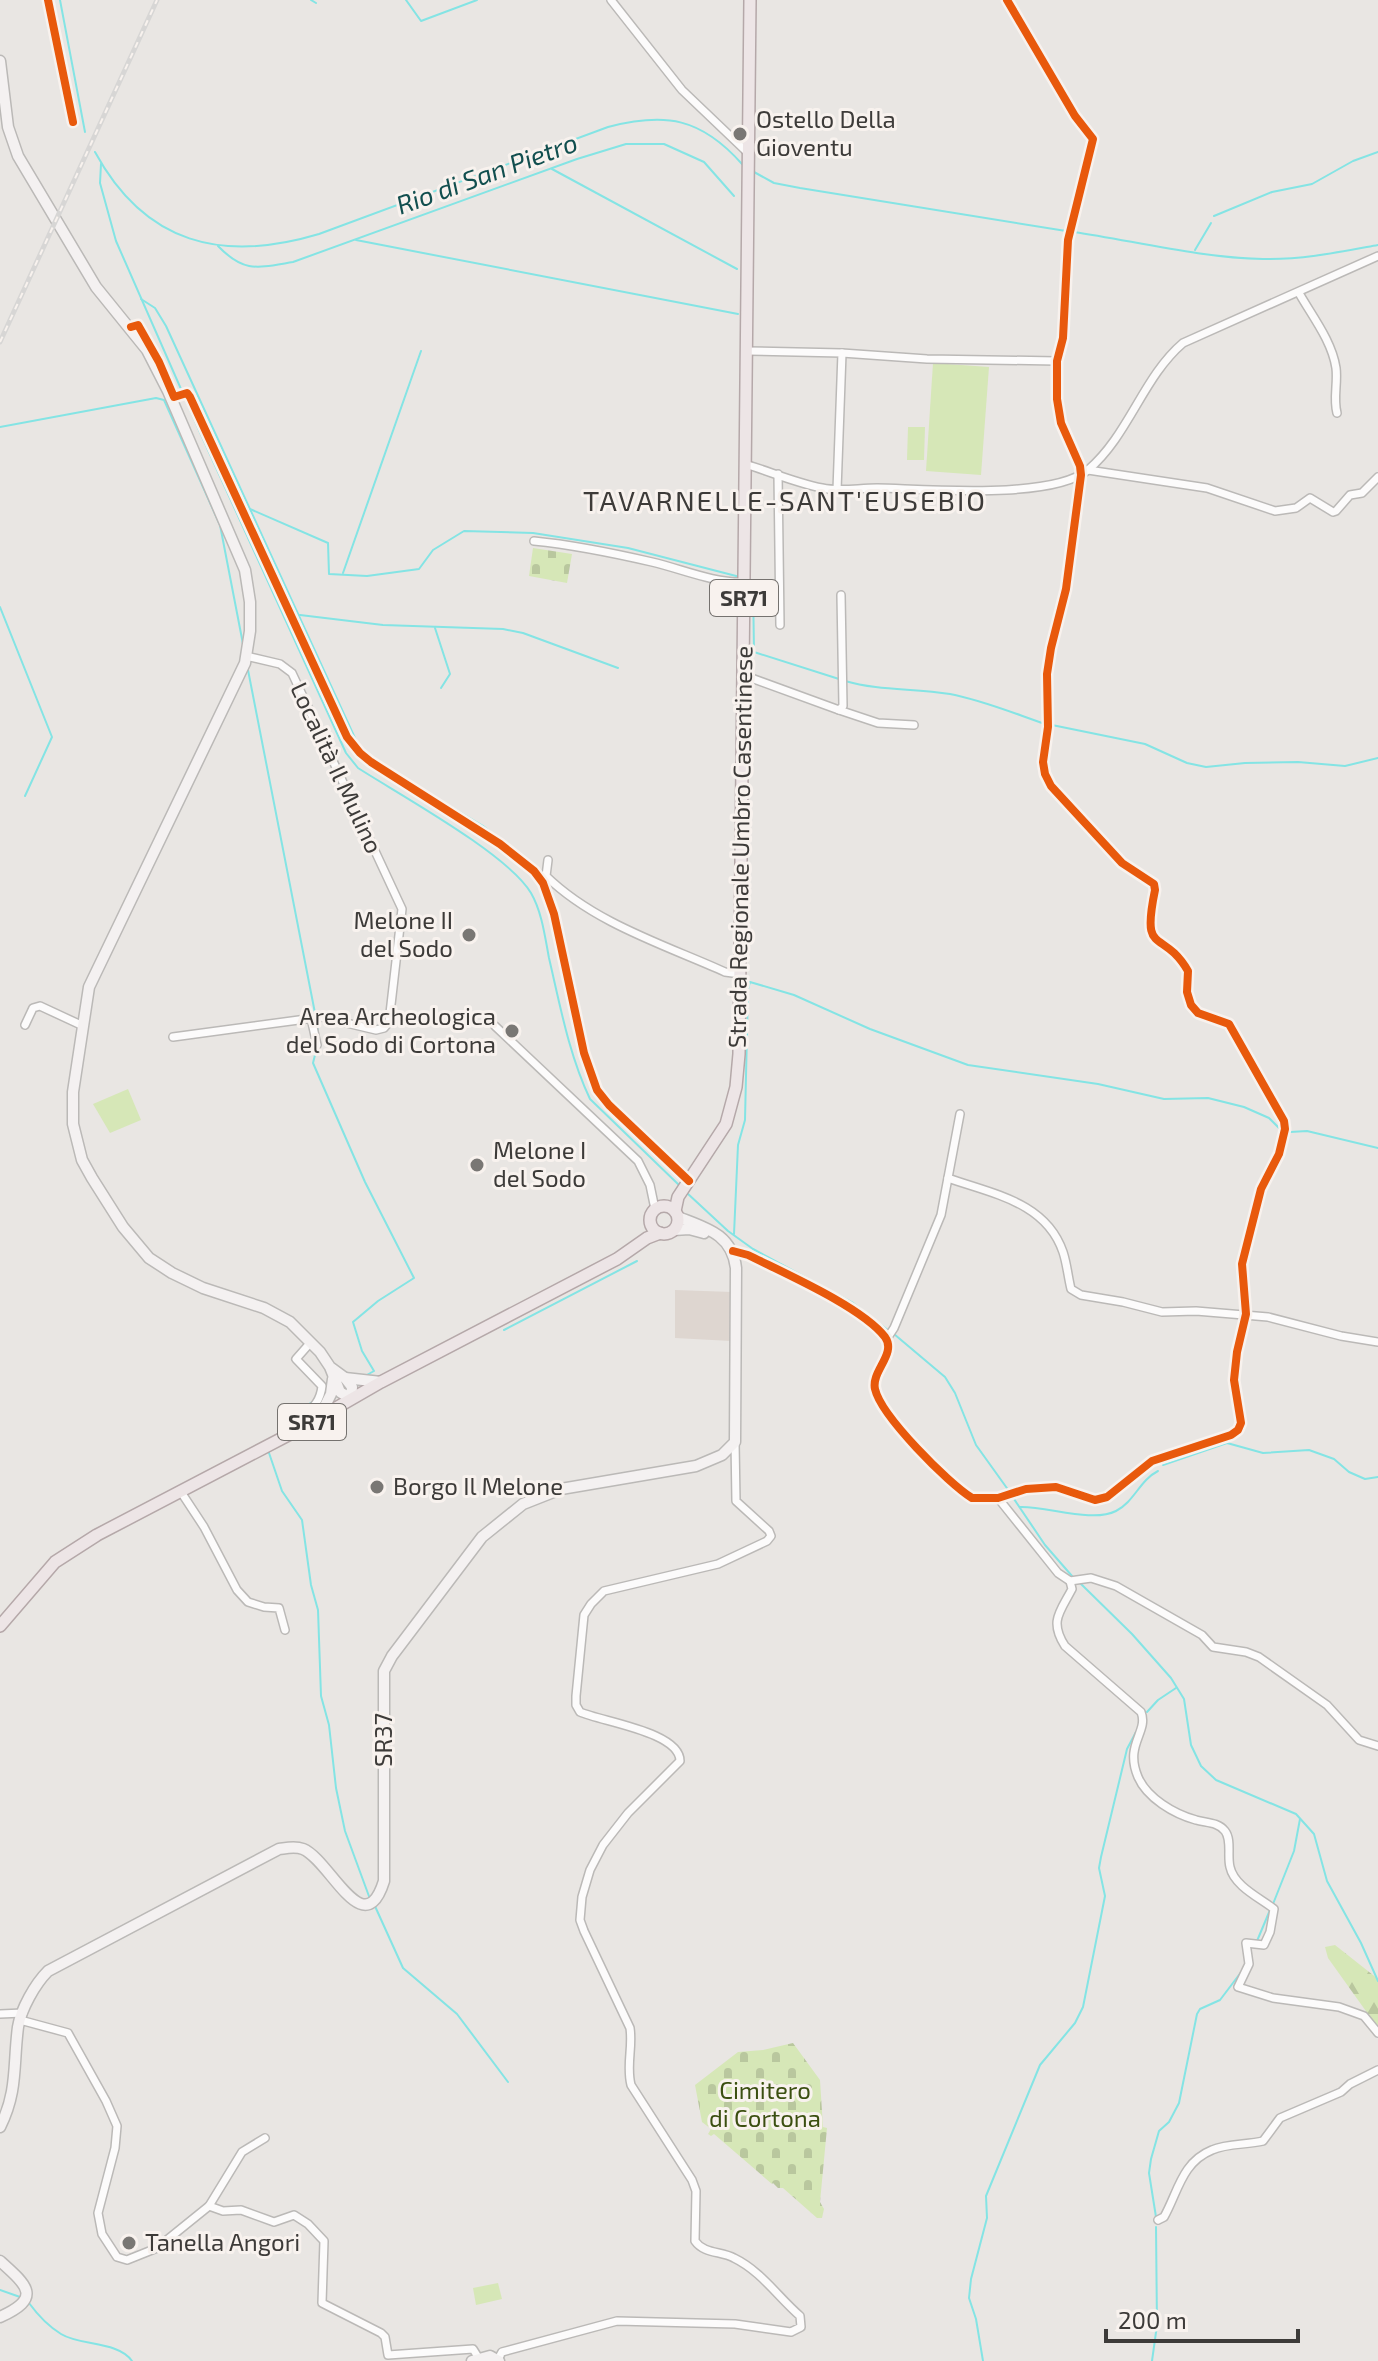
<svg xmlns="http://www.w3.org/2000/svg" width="1378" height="2361" font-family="'Exo 2',sans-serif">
  <defs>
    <pattern id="forest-firs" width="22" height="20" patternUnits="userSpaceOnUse" patternTransform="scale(2)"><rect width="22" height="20" fill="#d6e7b7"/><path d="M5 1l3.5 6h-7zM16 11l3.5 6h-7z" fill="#b9c79e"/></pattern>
    <pattern id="cemetery-stones" width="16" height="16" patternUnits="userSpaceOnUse" patternTransform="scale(2)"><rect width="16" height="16" fill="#d6e7b7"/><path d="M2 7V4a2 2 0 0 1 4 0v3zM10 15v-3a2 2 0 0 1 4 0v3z" fill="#b9c79e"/></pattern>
  </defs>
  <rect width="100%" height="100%" fill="#e9e6e3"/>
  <!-- built -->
  <path fill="#ded6d0" d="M675,1290L732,1292L731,1341L675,1338Z"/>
  <!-- forest -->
  <path fill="url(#forest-firs)" d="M1335,1945L1378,1979V2028L1328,1958L1325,1947Z"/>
  <!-- cemetery -->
  <g fill="url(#cemetery-stones)">
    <path d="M533,548L572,554L567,583L529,576Z"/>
    <path d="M793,2043L820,2080L823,2127L827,2128L820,2202L824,2209L822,2218H817L783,2188H778L773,2183L772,2184L714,2134L711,2136L708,2134L711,2129L702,2122L695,2085L738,2052L763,2050Z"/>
  </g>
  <!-- pitch -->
  <g fill="#d6e7b7">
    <path d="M933,363L989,367L981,475L926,471Z"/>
    <path d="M908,427H925L924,460H907Z"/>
    <path d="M128,1089L141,1120L110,1133L93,1104Z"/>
    <path d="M498,2283L502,2299L476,2305L473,2288Z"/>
  </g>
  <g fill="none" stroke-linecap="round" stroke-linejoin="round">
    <!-- stream -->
    <g stroke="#84e4e4" stroke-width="2">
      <path d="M60,0L85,132"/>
      <path d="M311,0L316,3"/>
      <path d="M406,0L421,21L477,0"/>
      <path d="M95,152C145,244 222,263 319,234L608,127C666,112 701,118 742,164"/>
      <path d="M101,164L100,183L116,241L199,430L346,753L358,768C400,795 508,854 531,893C542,912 545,937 549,958C560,1005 569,1055 590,1099L680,1186"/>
      <path d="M552,169L737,269"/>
      <path d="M754,172L774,183L800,188L1066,231"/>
      <path d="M1214,216L1272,192L1312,184L1353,161L1378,152"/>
      <path d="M1074,232C1134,241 1203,258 1263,259C1302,260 1340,252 1378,245"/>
      <path d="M356,240L738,314"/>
      <path d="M218,246C244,273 257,268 293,262L577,159L626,144H664L704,162L734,196"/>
      <path d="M1195,250L1211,223"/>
      <path d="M141,299L155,308L166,326L360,749L390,770L483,826L530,864"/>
      <path d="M0,427L156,398L164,400L220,525L243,644"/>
      <path d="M250,509L328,543L329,574L367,576L419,569L433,550L464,531L533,533L628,548L740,577"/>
      <path d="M343,573L421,351"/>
      <path d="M750,580L753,584L754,652L839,679"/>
      <path d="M0,607L52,737L25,796"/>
      <path d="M300,615L383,625L503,629L523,633L618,668"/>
      <path d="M435,628L450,674L441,688"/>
      <path d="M248,670L315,1013"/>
      <path d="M845,681C879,691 915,688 950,694C982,700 1013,713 1045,724"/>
      <path d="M1052,725L1145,744L1187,763L1206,767L1245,763L1298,762L1345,766L1378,758"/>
      <path d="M317,1019L318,1040"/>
      <path d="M317,1047L313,1063L365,1182L414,1278L378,1301L353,1322L362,1351L374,1371L365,1376"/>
      <path d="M1290,1132L1307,1131L1378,1148"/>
      <path d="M687,1193L728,1231L753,1249L853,1303L889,1331"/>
      <path d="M734,1234L738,1145L745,1120L748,989L750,982L794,995L870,1029L968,1065L1098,1084L1164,1099L1208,1098L1244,1107L1269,1118L1281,1130"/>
      <path d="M504,1330L637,1261"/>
      <path d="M894,1334L945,1377L955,1393L976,1445L1009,1491"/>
      <path d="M281,1433L298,1410L313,1402"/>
      <path d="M268,1450L282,1491L302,1520L311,1585L318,1610L321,1696L329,1725L336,1788L345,1831L370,1899"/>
      <path d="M1163,1465L1227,1443L1263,1453L1309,1450L1334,1459L1349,1472L1365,1479L1378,1477"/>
      <path d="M1012,1496L1045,1545L1072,1576"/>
      <path d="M1020,1507C1047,1506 1092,1523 1116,1511C1134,1502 1140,1480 1158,1471"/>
      <path d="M1080,1583L1132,1634L1171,1678L1184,1699L1191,1745L1201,1766L1216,1780L1296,1814L1314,1834L1327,1881L1361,1943L1378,1981"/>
      <path d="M1147,1712L1158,1700L1176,1688"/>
      <path d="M374,1904L403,1968L457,2014L508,2082"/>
      <path d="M1273,1904L1294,1851L1300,1819"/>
      <path d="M1257,1941L1270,1910"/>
      <path d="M1156,2217L1149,2173L1151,2159L1159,2131L1169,2122L1179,2103L1197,2014L1200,2009L1220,2000L1242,1971"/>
      <path d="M0,2290L20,2297"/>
      <path d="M29,2303C37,2314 48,2326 61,2334C80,2346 118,2341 132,2361"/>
      <path d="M983,2361L976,2319L969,2298L971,2279L987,2218L986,2196L1040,2065L1075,2023L1083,2007L1105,1896L1099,1868L1101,1857L1127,1749L1136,1732"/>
      <path d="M1152,2361L1157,2325L1156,2227"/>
    </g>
    <!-- street casing -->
    <g stroke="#bbb9b7" stroke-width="10">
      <g id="street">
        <path d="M611,0L682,90L748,153"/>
        <path d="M1299,293C1312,316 1332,341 1336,368C1338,383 1333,398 1337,413"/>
        <path d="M747,351L842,353L837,490"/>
        <path d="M842,353L927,359L1057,361"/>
        <path d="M745,464C771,472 796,483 822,488C840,492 858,488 877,488C926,489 1051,500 1088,470C1129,435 1143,377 1183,343L1378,256"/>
        <path d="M1088,470L1207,488L1275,511L1296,508L1310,498L1333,512L1336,511L1350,495L1362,493L1378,477"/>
        <path d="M778,474L780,625"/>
        <path d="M534,541C574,545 613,553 652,562C682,569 713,583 744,582"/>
        <path d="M743,675L839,710L843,706L841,595"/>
        <path d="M839,710L878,723L914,725"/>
        <path d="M548,860L546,876C594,923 665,945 725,972L740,974"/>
        <path d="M311,1018L317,1045"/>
        <path d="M25,1025L33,1008L40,1006L81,1025"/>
        <path d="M495,1026L638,1161L650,1185L655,1209"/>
        <path d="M173,1037L321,1017L376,1030L384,1028L389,1022L402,909L292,673L280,664L246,656"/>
        <path d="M948,1178C993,1194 1046,1202 1063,1252C1067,1264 1068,1277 1071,1289L1081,1295L1123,1302L1162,1312L1196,1311L1268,1317L1341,1336L1378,1342"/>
        <path d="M733,1251L748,1255C784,1273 862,1307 885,1337C897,1354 871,1371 875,1389C881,1416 948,1483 972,1498H998L1026,1489L1056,1487L1095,1500L1107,1497L1152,1461L1231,1435L1238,1430L1241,1423L1234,1380L1237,1352L1246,1314L1242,1264L1261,1189L1279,1154L1285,1129L1284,1121L1229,1024L1198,1013L1191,1005L1187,992L1188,971C1162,927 1141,958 1155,890L1154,884L1122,863L1051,786L1045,774L1043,762L1048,727L1047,674L1051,648L1066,589L1081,475L1080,466L1061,423L1057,399V361L1063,338L1068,240L1093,139L1075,116L1007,0"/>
        <path d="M886,1340L894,1328L941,1215L960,1114"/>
        <path d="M296,1431C296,1412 319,1414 322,1386L296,1359L311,1342"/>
        <path d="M181,1492L204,1527L237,1590L248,1602L264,1607L279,1608L285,1630"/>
        <path d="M998,1498L1058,1573L1070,1581L1091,1578L1116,1586L1202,1635L1213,1647L1246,1652L1259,1657L1327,1705L1359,1740L1378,1746"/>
        <path d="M1070,1581L1072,1589C1060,1612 1049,1621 1065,1646L1141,1712C1149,1732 1124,1744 1138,1777C1147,1798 1174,1814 1196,1820C1206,1823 1218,1822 1225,1831C1232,1840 1227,1856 1230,1867C1234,1886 1260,1898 1274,1909L1270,1932L1264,1945L1246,1943L1249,1964L1238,1987L1273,1998L1339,2007L1364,2016L1378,2033"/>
        <path d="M0,2014L23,2013"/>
        <path d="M20,2020L68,2033L106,2101L117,2126L115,2148L98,2213L102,2234L117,2257L127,2260L157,2248L209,2206L242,2152L265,2138"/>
        <path d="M209,2206L223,2211L241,2210L274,2222L294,2215L308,2224L324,2241L322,2303L381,2333L385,2337L388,2355L473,2349L478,2357"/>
        <path d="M1158,2220L1164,2217C1178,2192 1182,2162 1212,2150C1227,2143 1247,2145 1263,2141L1280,2118L1341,2092L1350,2084L1378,2070"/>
        <path d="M497,2361L502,2352L617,2321L735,2324L791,2332L801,2327L800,2316C778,2297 761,2271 734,2258C721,2251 704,2254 695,2241L696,2191L692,2180L631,2085C626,2065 633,2048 630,2028L584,1931L580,1920L582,1897L590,1870L603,1845L628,1813L680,1761C680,1732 603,1722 580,1712L576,1705V1696L584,1615L591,1604L604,1591L718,1564L767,1541L771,1536L769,1531L736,1501L735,1442"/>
      </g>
    </g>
    <!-- secondary casing -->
    <g stroke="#bbb9b7" stroke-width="13">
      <g id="secondary">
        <path d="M0,61L8,127L18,156L96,287L147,350L168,391L245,570L250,602V631L245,663L89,987L73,1092V1124L82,1160L92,1178L123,1227L149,1258L172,1273L203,1288L264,1308L290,1322L320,1352L330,1367L340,1392L351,1399L352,1387L345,1378L330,1367"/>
        <path d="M674,1230L689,1229L704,1233"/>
        <path d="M345,1378L381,1382"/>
        <path d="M319,1418L331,1394L333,1379"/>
        <path d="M0,2127C18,2091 13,2065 18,2027C21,2009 35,1984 48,1971L279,1849C287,1848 295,1846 303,1849C330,1860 364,1945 384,1881V1671L392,1656L482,1537L523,1504L561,1489L696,1466L722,1455L735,1442L736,1268C732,1234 706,1228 678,1217"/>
        <path d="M0,2261C28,2286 42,2298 0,2317"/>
        <path d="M472,2361L490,2356L499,2361"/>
      </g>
    </g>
    <!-- primary casing -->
    <g stroke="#b5a8a9" stroke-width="14">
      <g id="primary">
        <circle cx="664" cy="1220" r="14"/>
        <path d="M675,1211L678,1197L726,1124L736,1087L739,1054L750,0"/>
        <path d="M0,1626L55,1562L97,1535L296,1431L381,1382L617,1259L647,1238L660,1233"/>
      </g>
    </g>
    <!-- street -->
    <use href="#street" stroke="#fcfbfb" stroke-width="7"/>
    <!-- secondary -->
    <use href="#secondary" stroke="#f4f1f1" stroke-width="10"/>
    <!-- primary -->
    <use href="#primary" stroke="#ede5e6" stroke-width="11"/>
    <!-- rail casing -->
    <g stroke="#d7d6d5" stroke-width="5">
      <path id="rail" d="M0,342L157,0"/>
    </g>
    <!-- rail -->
    <use href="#rail" stroke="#f8f2ee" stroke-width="2" stroke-dasharray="6" stroke-linecap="butt"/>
    <!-- cycleway casing -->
    <g stroke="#f8f2ee" stroke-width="13">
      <g id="cycleway">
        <path d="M48,0L73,122"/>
        <path d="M131,327L138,325L159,362L174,397L187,393L190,397L347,737L360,753L371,762L500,844L534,871L543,883L554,914L584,1053L597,1090L609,1105L689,1181"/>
        <path d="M733,1251L748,1255C784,1273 862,1307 885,1337C897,1354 871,1371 875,1389C881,1416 948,1483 972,1498H998L1026,1489L1056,1487L1095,1500L1107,1497L1152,1461L1231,1435L1238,1430L1241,1423L1234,1380L1237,1352L1246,1314L1242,1264L1261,1189L1279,1154L1285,1129L1284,1121L1229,1024L1198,1013L1191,1005L1187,992L1188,971C1162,927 1141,958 1155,890L1154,884L1122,863L1051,786L1045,774L1043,762L1048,727L1047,674L1051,648L1066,589L1081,475L1080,466L1061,423L1057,399V361L1063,338L1068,240L1093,139L1075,116L1007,0"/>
      </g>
    </g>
    <!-- cycleway -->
    <use href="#cycleway" stroke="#e8590c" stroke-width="8"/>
  </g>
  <!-- markers -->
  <g fill="#797774" stroke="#f8f2ee" stroke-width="3">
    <circle cx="740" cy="134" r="8"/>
    <circle cx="469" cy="935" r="8"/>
    <circle cx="512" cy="1031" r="8"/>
    <circle cx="477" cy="1165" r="8"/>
    <circle cx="377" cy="1487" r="8"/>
    <circle cx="129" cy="2243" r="8"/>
  </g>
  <g text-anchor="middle" stroke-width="6" stroke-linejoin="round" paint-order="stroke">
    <!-- shield labels -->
    <g fill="#f8f2ee" stroke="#75726f" stroke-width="2">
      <rect x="710" y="580" width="68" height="36" rx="6"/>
      <rect x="278" y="1404" width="68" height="36" rx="6"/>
    </g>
    <g font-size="22" font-weight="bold" fill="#3d3b39">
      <text x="744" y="606">SR71</text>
      <text x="312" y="1430">SR71</text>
    </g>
    <!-- poi labels -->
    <g font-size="24" fill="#3d3b39" stroke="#f8f2ee" text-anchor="start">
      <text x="756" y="128">Ostello Della<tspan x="756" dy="28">Gioventu</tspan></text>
      <text x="453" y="929" text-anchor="end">Melone II<tspan x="453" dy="28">del Sodo</tspan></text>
      <text x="496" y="1025" text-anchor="end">Area Archeologica<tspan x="496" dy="28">del Sodo di Cortona</tspan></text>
      <text x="493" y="1159">Melone I<tspan x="493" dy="28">del Sodo</tspan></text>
      <text x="393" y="1495">Borgo Il Melone</text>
      <text x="145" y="2251">Tanella Angori</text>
    </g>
    <!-- street labels -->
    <g font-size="24" fill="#3d3b39" stroke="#f8f2ee">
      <text transform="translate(336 768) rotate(65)" y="8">Località Il Mulino</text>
      <text transform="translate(741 847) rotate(-89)" y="8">Strada Regionale Umbro Casentinese</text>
      <text transform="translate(384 1740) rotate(-90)" y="8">SR37</text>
    </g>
    <!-- park labels -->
    <g font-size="24" fill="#3b4f11" stroke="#f8f2ee">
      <text x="765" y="2099">Cimitero<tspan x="765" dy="28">di Cortona</tspan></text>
    </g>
    <!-- water labels -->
    <g font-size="26" font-style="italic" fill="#124f4f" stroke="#f8f2ee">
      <text transform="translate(487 174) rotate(-20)" y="9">Rio di San Pietro</text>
    </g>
    <!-- quarter labels -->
    <g font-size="28" letter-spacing="2" fill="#3d3b39" stroke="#f8f2ee">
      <text x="785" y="511">TAVARNELLE-SANT'EUSEBIO</text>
    </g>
  </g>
  <!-- scale -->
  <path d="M1106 2329v12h192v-12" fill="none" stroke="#3d3b39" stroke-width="4"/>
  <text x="1118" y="2329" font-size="24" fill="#3d3b39" stroke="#f8f2ee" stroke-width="6" paint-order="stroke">200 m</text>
</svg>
